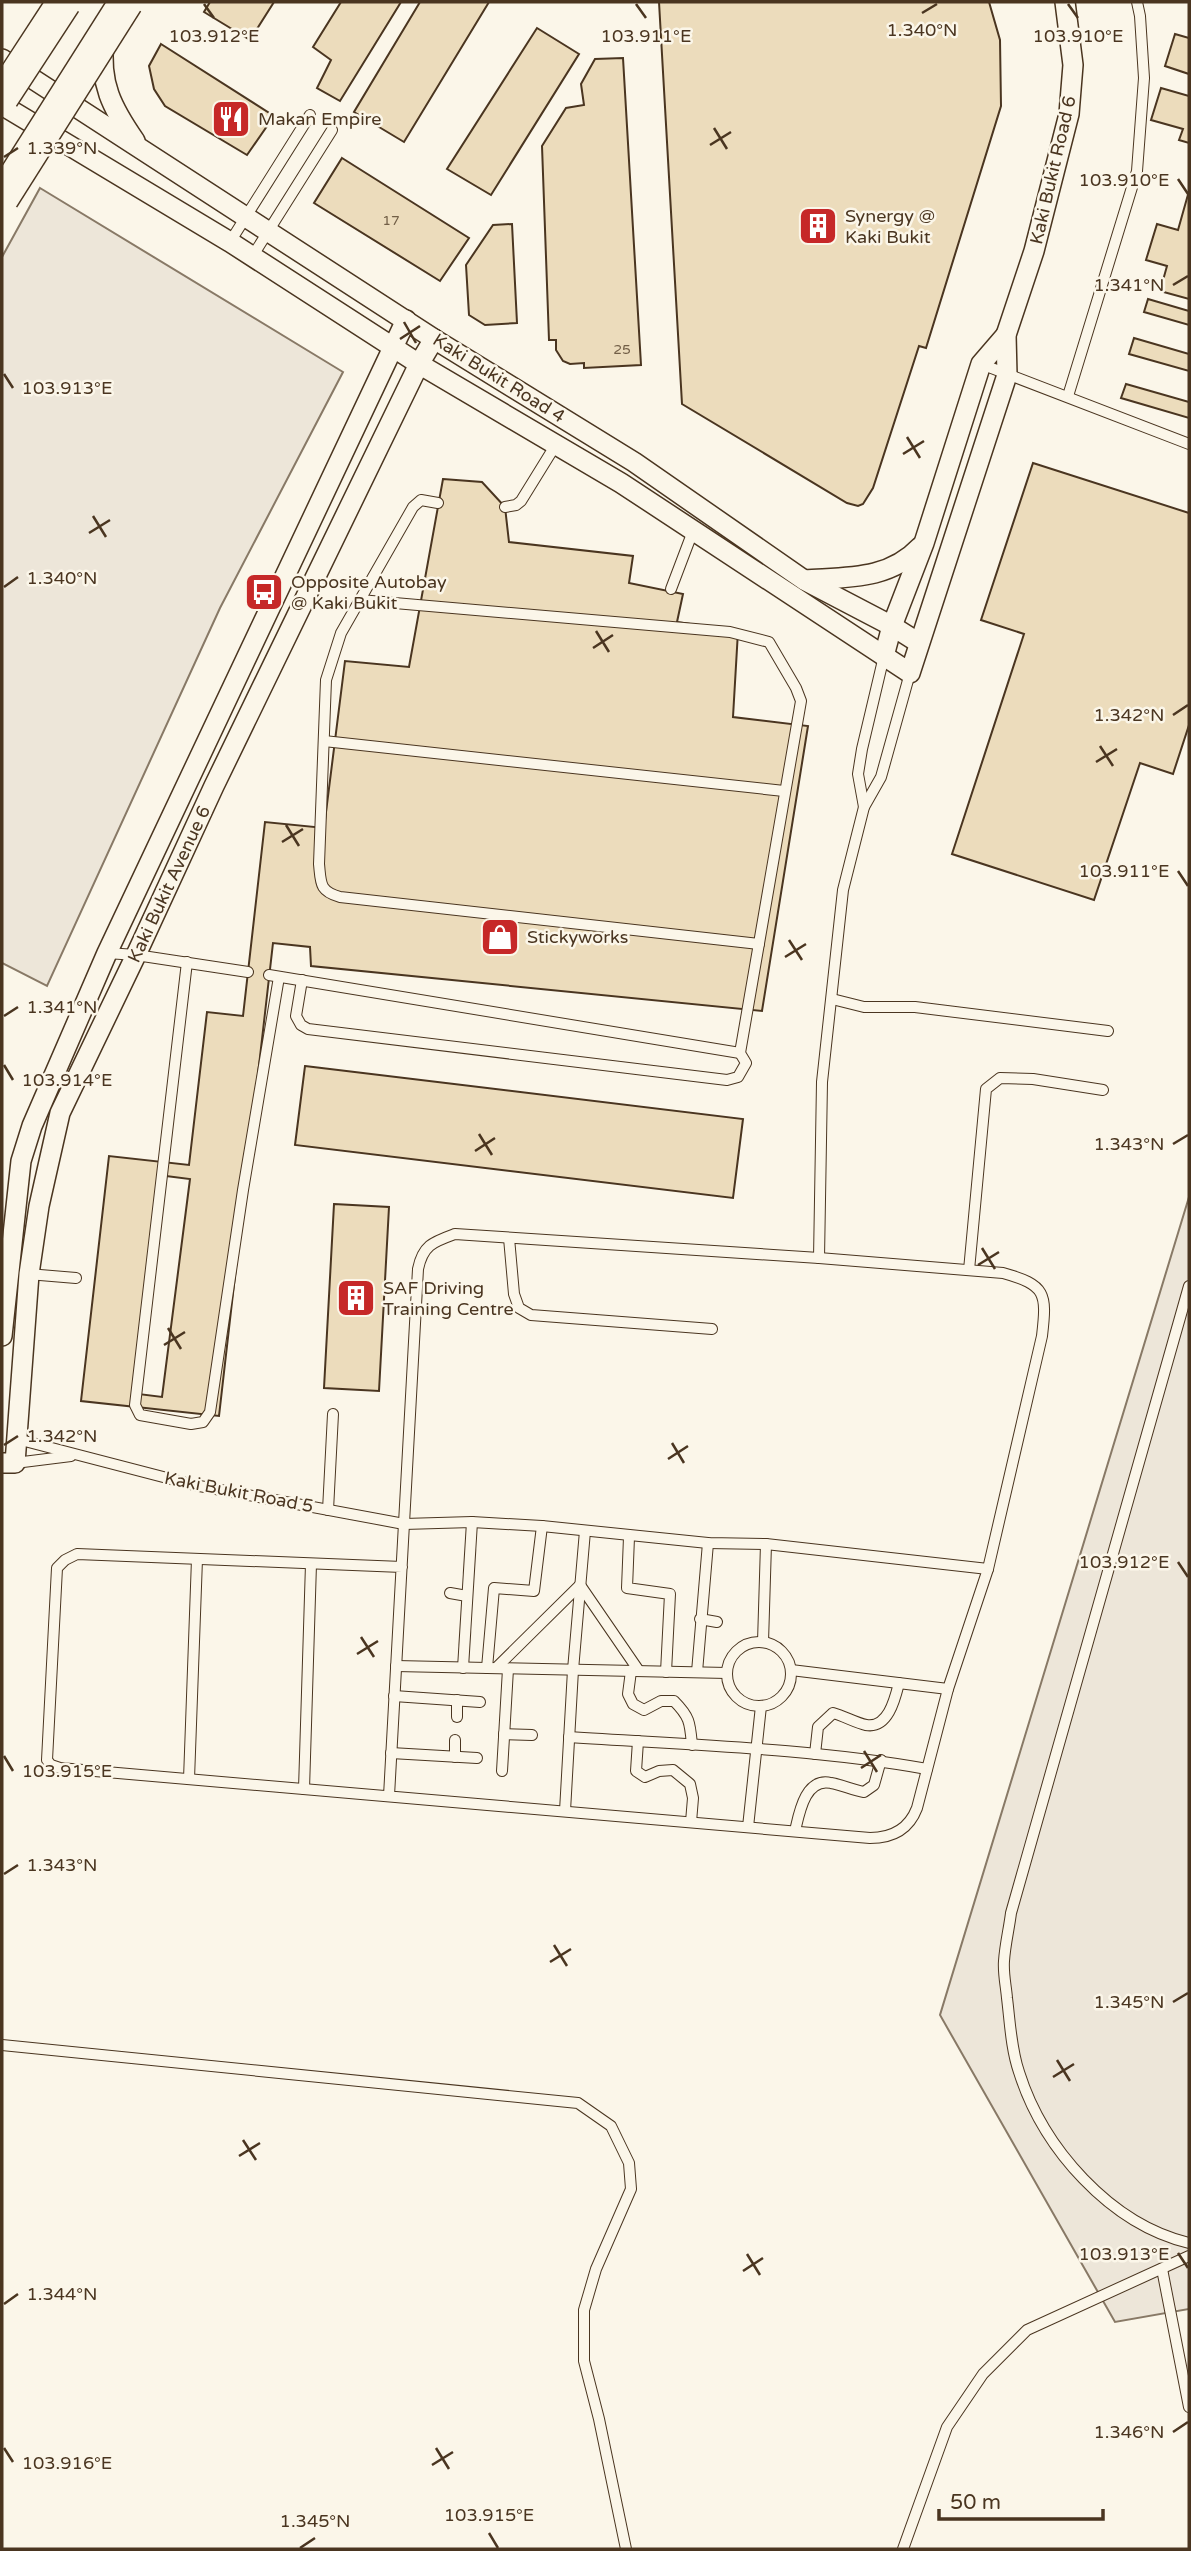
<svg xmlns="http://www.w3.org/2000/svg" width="1191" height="2551" font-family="'Varela Round',sans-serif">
  <rect width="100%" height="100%" fill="#fbf6e9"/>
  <!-- green -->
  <g fill="#ede6d9" stroke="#887966" stroke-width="2">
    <path d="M40,188L343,372L220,608L47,986L2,963V257Z"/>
    <path d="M1189,1197V2309L1115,2322L940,2015Z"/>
  </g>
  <!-- building -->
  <g fill="#ecdcbc" stroke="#4a3520" stroke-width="2" fill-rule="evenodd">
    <path d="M210,2H274L250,40L204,12Z"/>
    <path d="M341,2H401L340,101L317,88L331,60L313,47Z"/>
    <path d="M420,2H489L404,142L354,112Z"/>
    <path d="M659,2H989L1000,40L1001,106L926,348L919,346L873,488L863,504L858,506L847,503L682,404Z"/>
    <path d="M537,28L579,54L491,195L447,169Z"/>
    <path d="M1175,34L1189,38V74L1165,66Z"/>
    <path d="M161,44L274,116L247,155L165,106L154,89L149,66Z"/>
    <path d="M623,58L641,365L584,368V363L570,364L563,361L556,350V340H549L542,146L566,108L584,105L581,84L595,59Z"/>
    <path d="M1161,88L1189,96V143L1179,140L1183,129L1151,120Z"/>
    <path d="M342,158L469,238L440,281L314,203Z"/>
    <path d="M1189,191V299L1160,291L1167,266L1146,260L1157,224L1178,230Z"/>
    <path d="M512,224L517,323L485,325L469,315L466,265L493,225Z"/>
    <path d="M1148,299L1189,311V325L1144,312Z"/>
    <path d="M1134,338L1189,354V371L1129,354Z"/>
    <path d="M1126,384L1189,402V418L1121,398Z"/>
    <path d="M1033,463L1189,513V725L1173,774L1140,763L1094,900L952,854L1024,634L981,620Z"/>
    <path d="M443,479L482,482L505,507L509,542L633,556L629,583L683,594L677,622L738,631L733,717L808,726L762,1011L311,966L310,947L273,943L219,1416L81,1401L109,1156L189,1165L207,1012L243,1016L265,822L324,828L345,661L409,667ZM166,1176L190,1179L162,1397L138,1394Z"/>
    <path d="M305,1066L743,1119L733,1198L295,1145Z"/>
    <path d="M334,1204L389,1207L379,1391L324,1388Z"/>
  </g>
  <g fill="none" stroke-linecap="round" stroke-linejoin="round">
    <!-- service casing -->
    <g stroke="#4a3520" stroke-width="12">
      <g id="service">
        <path d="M230,242L310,115"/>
        <path d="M252,257L332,130"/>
        <path d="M981,364L1189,444"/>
        <path d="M1068,396L1137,171L1144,78L1140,16L1137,2"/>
        <path d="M438,503L421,500L413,507L341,633L326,680L319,864C321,883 319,891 340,897L759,944"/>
        <path d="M505,507L516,505L521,501L555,446"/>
        <path d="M671,589L693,531"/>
        <path d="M324,741L784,791"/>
        <path d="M864,807L858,774L862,749L884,656"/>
        <path d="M107,953L136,955L248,972"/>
        <path d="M187,962L135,1405L140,1415L191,1424L203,1422L210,1412L243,1190L279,977"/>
        <path d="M269,975L740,1053"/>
        <path d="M302,980L296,1016L301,1025L308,1029L727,1080L738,1077L746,1063L740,1053L801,701L796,688L769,642L730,632L360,600"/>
        <path d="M832,999L864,1007H915L1108,1031"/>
        <path d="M509,1238L514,1294L519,1308L531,1315L712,1329"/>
        <path d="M819,1258L822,1082L843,890L864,807L881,777L910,673"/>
        <path d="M969,1270L986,1089L1000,1078L1033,1079L1103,1090"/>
        <path d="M28,1274L76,1278"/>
        <path d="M1189,1286L1011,1913C1009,1929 1005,1945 1004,1961C1003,1973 1006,1986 1007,1998C1010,2022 1011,2049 1019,2072C1043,2148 1110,2224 1189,2243"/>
        <path d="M17,1439L194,1485L404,1524L472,1522L542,1526L708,1543L766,1544L988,1569"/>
        <path d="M15,1463L71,1456"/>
        <path d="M328,1510L333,1414"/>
        <path d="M629,1537L627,1588L670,1594L666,1672"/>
        <path d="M580,1585L639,1671"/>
        <path d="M450,1593L467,1596"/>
        <path d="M700,1619L717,1622"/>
        <path d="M763,1642L766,1544"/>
        <circle cx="759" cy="1674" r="32"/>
        <path d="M396,1666L727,1673"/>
        <path d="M463,1668L472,1522"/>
        <path d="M487,1668L494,1588L534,1591L542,1526"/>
        <path d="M496,1668L580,1585"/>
        <path d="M791,1670L948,1689"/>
        <path d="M631,1671L628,1694L633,1704L644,1710L661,1701H674C690,1717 690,1723 692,1745"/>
        <path d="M697,1672L708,1543"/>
        <path d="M394,1696L480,1702"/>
        <path d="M457,1717V1700"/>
        <path d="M504,1734L532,1735"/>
        <path d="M569,1737C688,1745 809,1748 927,1769"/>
        <path d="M455,1740V1757"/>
        <path d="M638,1741L636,1771L645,1777L659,1771L673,1770L690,1784L693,1798L691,1822"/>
        <path d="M391,1753L477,1758"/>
        <path d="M815,1754L818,1727L833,1713C844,1716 856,1723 866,1725C888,1729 895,1699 899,1683"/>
        <path d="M502,1771L508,1669"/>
        <path d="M189,1779L197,1559"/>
        <path d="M304,1789L311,1564"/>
        <path d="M389,1796L418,1269C423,1245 433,1242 455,1234L819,1258L1003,1273C1046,1285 1047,1293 1042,1336L988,1569L948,1689L917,1808C909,1829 893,1838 870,1838L60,1768L51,1765L47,1760L57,1568L65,1560L77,1554L402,1567"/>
        <path d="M565,1811L573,1670L585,1531"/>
        <path d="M748,1827L761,1706"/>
        <path d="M795,1831C799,1814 805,1777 831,1783C842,1785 853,1790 864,1792L874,1785L881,1760"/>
        <path d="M2,2045L578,2103L611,2126L629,2163L631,2189L596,2269L584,2310V2361L599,2419L626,2549"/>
        <path d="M1162,2269L1189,2407"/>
        <path d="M903,2549L947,2427L983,2374L1027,2330L1189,2256"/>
      </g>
    </g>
    <!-- minor casing -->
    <g stroke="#4a3520" stroke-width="22">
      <g id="minor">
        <path d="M104,42C99,83 112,108 135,141"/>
        <path d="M2,59L434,339L634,462L804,580L892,626L919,643"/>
        <path d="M2,105L230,242L419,364L621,483L910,673L1007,375L1006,335L1034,251L1069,114L1073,65L1065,2"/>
        <path d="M805,580C847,577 889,580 920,547"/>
        <path d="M884,656L892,626L924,543L981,364L1006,335"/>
        <path d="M2,1336L21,1161L32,1126L107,953L406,320"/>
        <path d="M2,1463H15L29,1274L39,1206L60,1113L136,955L214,786L419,364L434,339"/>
      </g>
    </g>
    <!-- service -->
    <use href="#service" stroke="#fbf6e9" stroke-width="10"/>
    <!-- minor -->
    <use href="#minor" stroke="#fbf6e9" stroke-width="19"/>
    <!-- trunk-bridge casing -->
    <g stroke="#4a3520" stroke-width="36" stroke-linecap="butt">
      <g id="trunk-bridge">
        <path d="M2,97L64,2"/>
        <path d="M2,198L126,2"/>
      </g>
    </g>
    <!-- trunk-bridge -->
    <use href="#trunk-bridge" stroke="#fbf6e9" stroke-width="33"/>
  </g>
  <!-- ticks -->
  <path fill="none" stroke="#4a3520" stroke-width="2.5" d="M204,4L214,18M636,4L646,18M1068,4L1078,18M922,13L937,4M714,128L727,149M710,145L731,132M4,157L18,148M1178,179L1188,194M1173,285L1188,276M404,322L416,343M400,339L420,326M4,374L13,388M907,437L920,458M903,454L924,441M93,516L106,537M89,533L110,520M4,587L18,577M596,631L609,652M593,648L613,635M1173,715L1188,705M1100,746L1113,766M1096,762L1117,749M286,825L299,846M282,842L303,829M1178,871L1188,886M789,940L802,960M785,957L806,944M4,1016L18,1007M4,1065L13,1080M479,1134L492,1155M1173,1144L1188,1135M475,1151L495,1138M982,1248L995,1269M978,1265L999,1252M168,1328L181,1349M164,1345L185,1332M672,1443L684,1463M4,1445L18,1436M668,1459L688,1446M1178,1562L1188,1577M361,1637L374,1657M357,1654L378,1641M864,1751L877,1772M4,1756L13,1771M861,1768L881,1755M4,1874L18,1865M554,1945L567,1966M550,1962L571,1949M1173,2002L1188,1993M1057,2060L1070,2081M1053,2077L1074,2064M243,2140L256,2160M239,2156L260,2143M1178,2253L1188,2268M747,2254L760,2275M743,2271L763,2258M4,2304L18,2294M1173,2432L1188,2422M4,2448L13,2462M436,2448L449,2469M432,2465L453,2452M489,2533L498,2548M300,2548L315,2538"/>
  <!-- icons -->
  <defs>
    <g id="restaurant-square" transform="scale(2.0125)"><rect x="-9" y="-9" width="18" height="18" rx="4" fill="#c62828" stroke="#fbf6e9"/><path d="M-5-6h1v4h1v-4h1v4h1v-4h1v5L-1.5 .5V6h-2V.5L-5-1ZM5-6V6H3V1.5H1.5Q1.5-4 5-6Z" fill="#fff"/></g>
    <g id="building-square" transform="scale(2.0125)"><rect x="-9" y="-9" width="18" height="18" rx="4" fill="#c62828" stroke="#fbf6e9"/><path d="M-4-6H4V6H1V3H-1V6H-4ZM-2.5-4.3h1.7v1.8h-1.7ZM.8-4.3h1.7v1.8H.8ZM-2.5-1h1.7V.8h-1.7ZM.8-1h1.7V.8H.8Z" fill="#fff"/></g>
    <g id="bus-square" transform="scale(2.0125)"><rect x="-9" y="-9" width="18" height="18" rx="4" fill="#c62828" stroke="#fbf6e9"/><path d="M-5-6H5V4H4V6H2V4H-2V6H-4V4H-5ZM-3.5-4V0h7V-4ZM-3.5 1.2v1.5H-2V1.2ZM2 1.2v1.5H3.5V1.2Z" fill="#fff"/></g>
    <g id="shop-square" transform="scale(2.0125)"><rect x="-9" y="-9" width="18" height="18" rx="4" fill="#c62828" stroke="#fbf6e9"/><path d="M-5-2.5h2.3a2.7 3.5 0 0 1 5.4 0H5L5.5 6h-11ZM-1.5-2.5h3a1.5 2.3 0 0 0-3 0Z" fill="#fff"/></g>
  </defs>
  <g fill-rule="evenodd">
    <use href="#restaurant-square" x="231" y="119"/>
    <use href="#building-square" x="818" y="226"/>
    <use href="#bus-square" x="264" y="592"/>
    <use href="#shop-square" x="500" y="937"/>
    <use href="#building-square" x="356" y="1298"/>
  </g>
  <g text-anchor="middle" stroke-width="5" stroke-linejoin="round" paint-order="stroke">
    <!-- number labels -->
    <g font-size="14" fill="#725f47">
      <text x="391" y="225">17</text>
      <text x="622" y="354">25</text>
    </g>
    <!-- poi labels -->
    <g font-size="18" fill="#4a3520" stroke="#fbf6e9" text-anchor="start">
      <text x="258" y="125">Makan Empire</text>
      <text x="845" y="222">Synergy @<tspan x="845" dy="21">Kaki Bukit</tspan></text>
      <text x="291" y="588">Opposite Autobay<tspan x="291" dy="21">@ Kaki Bukit</tspan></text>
      <text x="527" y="943">Stickyworks</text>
      <text x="383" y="1294">SAF Driving<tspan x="383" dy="21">Training Centre</tspan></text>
    </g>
    <!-- street labels -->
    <g font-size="18" fill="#4a3520" stroke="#fbf6e9">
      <text transform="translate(1053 170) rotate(-77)" y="6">Kaki Bukit Road 6</text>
      <text transform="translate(499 378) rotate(32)" y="6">Kaki Bukit Road 4</text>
      <text transform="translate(169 884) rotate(-65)" y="6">Kaki Bukit Avenue 6</text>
      <text transform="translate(239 1492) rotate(11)" y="6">Kaki Bukit Road 5</text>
    </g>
  </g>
  <g font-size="18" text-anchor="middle" fill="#4a3520" stroke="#fbf6e9" stroke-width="5" stroke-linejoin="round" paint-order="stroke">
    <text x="922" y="36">1.340°N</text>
    <text x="214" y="42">103.912°E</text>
    <text x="646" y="42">103.911°E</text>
    <text x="1078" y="42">103.910°E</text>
    <text x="62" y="154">1.339°N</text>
    <text x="1124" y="186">103.910°E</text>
    <text x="1129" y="291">1.341°N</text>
    <text x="67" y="394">103.913°E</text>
    <text x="62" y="584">1.340°N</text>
    <text x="1129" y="721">1.342°N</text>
    <text x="1124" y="877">103.911°E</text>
    <text x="62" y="1013">1.341°N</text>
    <text x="67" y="1086">103.914°E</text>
    <text x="1129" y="1150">1.343°N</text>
    <text x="62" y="1442">1.342°N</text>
    <text x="1124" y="1568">103.912°E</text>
    <text x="67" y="1777">103.915°E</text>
    <text x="62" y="1871">1.343°N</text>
    <text x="1129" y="2008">1.345°N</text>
    <text x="1124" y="2260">103.913°E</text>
    <text x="62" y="2300">1.344°N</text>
    <text x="1129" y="2438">1.346°N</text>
    <text x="67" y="2469">103.916°E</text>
    <text x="489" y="2521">103.915°E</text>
    <text x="315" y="2527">1.345°N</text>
  </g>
  <!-- border -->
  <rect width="1191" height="2551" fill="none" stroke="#4a3520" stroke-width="7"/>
  <!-- scale -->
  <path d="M939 2509v10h164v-10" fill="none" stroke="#4a3520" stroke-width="3.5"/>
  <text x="950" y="2509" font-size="21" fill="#4a3520" stroke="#fbf6e9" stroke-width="5" paint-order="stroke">50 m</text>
</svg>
